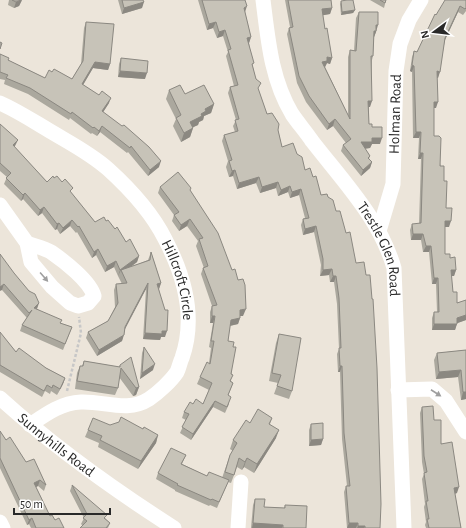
<svg xmlns="http://www.w3.org/2000/svg" width="466" height="528" font-family="'Alegreya Sans',sans-serif">
  <rect width="100%" height="100%" fill="#ece5da"/>
  <g fill="none" stroke-linecap="round" stroke-linejoin="round">
    <!-- path -->
    <path stroke="#c7c7c7" stroke-width="2.5" stroke-dasharray="3 2" stroke-linecap="butt" d="M67,391L81,333L79,317"/>
    <!-- minor -->
    <g stroke="#fff" stroke-width="15">
      <path id="s1" d="M263,0C268,39 271,79 292,114C298,123 306,132 312,141C343,181 380,219 394,268L404,528"/>
      <path id="s2" d="M0,103C16,110 30,119 45,128C66,141 89,152 108,169C129,188 152,213 165,239C184,275 196,318 182,358C180,362 179,368 177,372C171,381 158,393 149,399C127,413 105,401 81,402C61,403 46,414 30,425"/>
      <path d="M0,205L27,243L31,262L52,287L70,303L78,306L88,303L94,296C90,281 64,261 51,252C44,248 35,246 27,243"/>
      <path id="s3" d="M379,231L393,184L396,71L400,44L409,20L421,0"/>
      <path d="M398,390L432,389L446,401L466,432"/>
      <path id="s4" d="M0,398C54,447 113,489 174,528"/>
      <path d="M0,522L3,528"/>
      <path d="M238,528L241,482"/>
    </g>
  </g>
  <!-- wall -->
  <g fill="#aba89e">
    <path d="M9,0H22L19,6L14,8L8,5Z"/>
    <path d="M118,0H143L142,8L122,14Z"/>
    <path d="M198,0H245V12L251,37L249,43L253,67L258,89L267,114L278,130L282,147L297,154L305,170L313,177L321,195L327,194L380,528H347L344,492L346,486H347L342,439L340,372H338L337,354L339,349L337,304L334,282H330L329,275L320,276L321,265L314,232L303,235L301,225L303,219L305,218L299,195L290,198L288,192L278,196L276,188L260,193L256,183L237,189L233,176L229,177L226,167L228,161L222,141L224,135L235,132L233,126L236,120L228,93L230,87L234,86L226,56L228,52L223,36L217,38L213,28L207,30Z"/>
    <path d="M285,0H331L332,8L330,14L322,15L325,29L332,58L330,64L327,63L325,67L348,115V57L350,50L354,51L356,18L359,12L376,32L374,37L373,56L372,60L370,107H369V124L372,127L380,144H372L370,148L365,149L370,156L369,159L372,162L370,168L361,176L341,151L343,145L346,143L333,126L327,130L306,102L297,83L287,34L289,28L290,27Z"/>
    <path d="M370,0H386L384,8Z"/>
    <path d="M466,0V11L463,15L458,12L445,40L438,78H437L436,108H434V136L444,181L446,208L449,227H445V254L450,258L456,270L454,276H451L453,292L457,303L466,300V320L457,323L455,330H432V318L434,312H437L436,284H432L429,252H423L421,240H411L410,230L412,224H419L421,159H418L419,138H413L412,72L410,71L412,57L414,51L417,52L436,15Z"/>
    <path d="M341,1L355,10L353,13L341,15L340,4Z"/>
    <path d="M86,22L110,64L108,70L93,68L83,85L109,103L103,112L159,167L148,176L128,152L127,153L100,132L97,136L92,133L91,134L70,118L69,120L28,94L4,84L5,80L0,79V54L8,60L45,78L52,72L72,79L81,64L84,28Z"/>
    <path d="M121,58L145,79L118,77L119,64Z"/>
    <path d="M169,90L185,94L214,104L211,113L204,116L203,120L199,122L198,125L193,127V128L190,137L181,142L173,126L176,119L166,99Z"/>
    <path d="M0,124L15,146L14,147L47,182L71,193L95,222L106,221L115,229L139,256L137,262L131,267L148,260L151,252L161,283L159,289L165,337H161L160,340L143,339L146,289L124,330L122,341L97,356L86,338L88,332L108,321L115,307L114,290L116,284H122L118,276L119,275L118,276L114,267L105,272L96,255L92,258L77,232L76,233L70,226L60,234L57,229L55,230L42,213L38,216L23,199L21,201L4,184L7,177L0,171Z"/>
    <path d="M160,187L190,191L243,316H240V318L238,324L230,326L228,341L233,347L231,381L233,383L228,396L229,404L225,413L213,407L191,440L180,433L186,420L182,418L184,412L193,404H203L209,390L197,384L200,377L209,363L211,348L209,347L213,323H210V312L212,306L201,274L203,268H204L196,246L198,241L187,226L179,231L172,221L174,215L158,193Z"/>
    <path d="M0,254L37,309L60,323L72,327L63,350L20,331L22,325L27,318L2,290Z"/>
    <path d="M0,333L16,352L65,378L63,384L57,395L51,391L50,394L45,391L42,397L0,372Z"/>
    <path d="M279,334L292,391L289,399L274,394L278,383L269,381L276,343Z"/>
    <path d="M144,347L153,370L140,379L142,353Z"/>
    <path d="M466,350V399L461,400L458,377L436,379L434,360L437,353Z"/>
    <path d="M84,361L119,367L120,365L139,387L136,395L133,396L119,377L118,388L115,395L75,389L77,373L80,366H82Z"/>
    <path d="M422,407L434,420L457,493L455,494L461,528H426L425,525L426,522L424,507L425,504L422,479L424,474L422,462L420,413Z"/>
    <path d="M272,418L270,424L276,438L254,473L244,467L242,470L237,467L231,483L228,482L217,508L210,505L209,506L175,491V490L156,479L158,473L186,455L182,464L207,476L222,478L230,455L233,451L230,449L233,440L250,423Z"/>
    <path d="M311,424L323,439L321,445L309,446V430Z"/>
    <path d="M110,425L143,429L158,435L156,443L138,469L98,447L99,443L85,437L88,430Z"/>
    <path d="M0,431L6,440L46,485L44,491L38,486L36,487L50,516L64,528H31L29,524L27,525L0,468Z"/>
    <path d="M72,485L110,523L108,528H80L83,526L81,524L84,518L70,491Z"/>
    <path d="M255,499L264,507L284,508L285,505L306,528H251L253,505Z"/>
  </g>
  <!-- shaded-wall -->
  <g fill="#8b8881">
    <path d="M22,0L19,6L14,8L16,2Z"/>
    <path d="M144,2L142,8L122,14L124,8Z"/>
    <path d="M247,6L245,12L244,8Z"/>
    <path d="M460,6L458,12L443,44L445,38Z"/>
    <path d="M332,8L330,14L319,16L322,9Z"/>
    <path d="M355,10L353,13L341,15L342,12Z"/>
    <path d="M216,22L213,28L207,30L209,24Z"/>
    <path d="M376,25H378L376,32L374,37H371Z"/>
    <path d="M225,30L223,36L217,38L219,32Z"/>
    <path d="M251,37L249,43L245,44L247,38Z"/>
    <path d="M327,57L332,58L330,64L327,63L325,67L320,68L322,62Z"/>
    <path d="M95,62L110,64L108,70L93,68L80,90L82,84Z"/>
    <path d="M412,65L414,66L412,72L410,71Z"/>
    <path d="M120,71L147,73L145,79L118,77Z"/>
    <path d="M437,71L440,72L438,78L435,77Z"/>
    <path d="M111,98L109,103L100,117L102,111Z"/>
    <path d="M368,101H372L370,107H366Z"/>
    <path d="M434,102H438L436,108H431Z"/>
    <path d="M214,104L211,113L204,116L203,120L199,122L198,125L187,130L190,122L201,114L205,109Z"/>
    <path d="M335,119L333,126L327,130L329,124Z"/>
    <path d="M102,126L100,132L97,136L99,131Z"/>
    <path d="M193,128L190,137L181,142L184,133Z"/>
    <path d="M416,132H421L419,138H413Z"/>
    <path d="M372,138H382L380,144H372L370,148L359,149L361,142Z"/>
    <path d="M18,140L15,146L11,151L13,145Z"/>
    <path d="M420,153H423L421,159H418Z"/>
    <path d="M161,161L159,167L148,176L150,170Z"/>
    <path d="M372,162L370,168L361,176L363,170Z"/>
    <path d="M235,170L233,176L229,177L232,171Z"/>
    <path d="M259,177L256,183L237,189L239,183Z"/>
    <path d="M278,182L276,188L260,193L262,187Z"/>
    <path d="M290,186L288,192L278,196L281,190Z"/>
    <path d="M301,189L299,195L290,198L292,192Z"/>
    <path d="M25,193L23,199L21,201L23,195Z"/>
    <path d="M44,207L42,213L38,216L40,210Z"/>
    <path d="M190,219L187,226L179,231L181,225Z"/>
    <path d="M72,220L70,226L60,234L63,228Z"/>
    <path d="M445,221H451L449,227H443Z"/>
    <path d="M59,223L57,229L55,230L57,224Z"/>
    <path d="M316,226L314,232L303,235L305,229Z"/>
    <path d="M413,234H423L421,240H411Z"/>
    <path d="M426,246H431L429,252H423Z"/>
    <path d="M98,249L96,255L92,258L94,252Z"/>
    <path d="M139,256L137,262L122,273L121,270L118,276L120,270Z"/>
    <path d="M116,261L114,267L105,272L107,266Z"/>
    <path d="M332,269L329,275L320,276L323,270Z"/>
    <path d="M451,270H456L454,276H449Z"/>
    <path d="M333,276H336L334,282H330Z"/>
    <path d="M434,278H438L436,284H432Z"/>
    <path d="M148,283L146,289L123,333L125,327Z"/>
    <path d="M161,283L159,289L157,284Z"/>
    <path d="M4,284L2,290L0,291V287Z"/>
    <path d="M39,303L37,309L34,308Z"/>
    <path d="M246,309L243,316H238L240,310Z"/>
    <path d="M466,315V320L455,324L457,318Z"/>
    <path d="M212,316H215L213,323H210Z"/>
    <path d="M240,318L238,324L229,326L231,320Z"/>
    <path d="M434,324H457L455,330H432Z"/>
    <path d="M162,331H167L165,337H161L160,340L143,339L145,333Z"/>
    <path d="M124,335L122,341L97,356L99,350Z"/>
    <path d="M155,364L153,370L140,379L142,373Z"/>
    <path d="M340,366H342L340,372H338Z"/>
    <path d="M461,370L458,377L436,379L439,372Z"/>
    <path d="M65,378L63,384L57,395L60,389Z"/>
    <path d="M139,387L136,395L133,396L136,388Z"/>
    <path d="M463,392H466V399L461,400Z"/>
    <path d="M215,401L213,407L191,440L193,434Z"/>
    <path d="M279,430L276,438L254,473L257,464Z"/>
    <path d="M158,435L156,443L138,469L141,461Z"/>
    <path d="M323,439L321,445L309,446L311,440Z"/>
    <path d="M247,458L244,467L242,470L245,462Z"/>
    <path d="M40,480L38,486L32,489L34,483Z"/>
    <path d="M459,487L457,493L452,494L454,488Z"/>
    <path d="M32,518L29,524L27,525L29,520Z"/>
    <path d="M253,523L283,525L282,528H252Z"/>
    <path d="M349,523H358L356,528H347Z"/>
    <path d="M358,526H365L364,528H357Z"/>
  </g>
  <!-- building -->
  <g fill="#c7c3b8" stroke="#8b8881">
    <path d="M12,0H21L16,2Z"/>
    <path d="M122,0H143L144,2L124,8Z"/>
    <path d="M202,0H245L247,6L244,8L251,37L247,38L254,63L252,64L256,79L261,83L258,88L267,114L272,113L279,124L278,130L282,147L293,143L297,154L302,157L305,170L310,168L313,177L316,176L321,195L327,194L328,197L333,200L336,211H340L346,233L350,232L356,263L364,262L366,275H370L372,299H373L377,368L381,504L380,528H365V526H358V523H349L346,486H350L344,433L342,366H340L339,348H341L339,298L336,276H333L332,269L323,270V259L316,226L305,229L303,219L309,218L301,189L292,192L290,186L281,190L278,182L262,187L259,177L239,183L235,170L232,171L229,161L232,160L224,135L238,131L235,120L239,119L230,87L238,85L228,50L231,49L225,30L219,32L216,22L209,24Z"/>
    <path d="M288,0H331L332,8L322,9L325,29L327,28L332,58L327,57V61L322,62L350,119V50L356,51L359,12H378V25H376V31H374L373,56H371L372,101H368L369,124H372V127H382V138H372V142H361L370,156L368,158L372,162L363,170L343,145L351,139L335,119L329,124L309,96L299,76L289,28L293,27Z"/>
    <path d="M347,0H353L355,10L342,12L341,1Z"/>
    <path d="M380,0H386L385,3Z"/>
    <path d="M445,0H466V8L465,9L460,6L445,38L440,72L437,71L438,102H434V136H439L441,138L440,166H444V181H447L446,208H452L451,221H445V254H450V258L455,257L456,270H451L453,292H457V303L466,300V315L457,318V324H434V312H439L438,278H434L431,246H426L423,234H413L412,224L421,223L423,153H420L421,132H416L414,66L412,65L414,51L417,52L435,14L436,15Z"/>
    <path d="M86,22L114,24L110,64L95,62L82,84L99,95L102,91L111,98L102,111L122,126L124,125L149,147L161,161L150,170L131,146L130,148L102,126L99,131L94,127L93,128L72,112L71,114L30,88L6,78L8,75L0,72V54L9,58L8,60L45,78L49,70L52,72L54,69L72,79L83,61Z"/>
    <path d="M0,42L2,43L0,49Z"/>
    <path d="M121,58L148,61L147,73L120,71Z"/>
    <path d="M180,85L185,94L204,85L214,104L205,109L206,111L201,114L202,116L190,122L193,128L184,133L176,118L181,115L169,90Z"/>
    <path d="M0,124L18,140L13,145L47,182L53,176L54,178L57,176L62,182L65,179L73,188L70,191L95,222L104,217L106,221L108,220L115,229L117,227L126,242L130,239L139,256L120,270L116,261L107,266L98,249L94,252L79,226L78,227L72,220L63,228L59,223L57,224L44,207L40,210L25,193L23,195L6,178L11,173L0,163Z"/>
    <path d="M178,172L191,188L190,190L218,233L232,270L235,269L238,280L243,279L245,285L246,309L240,310V318L231,320L228,341L234,342L233,347H236L231,374L233,375L230,381L233,383L228,395L231,397L227,407L215,401L193,434L182,427L189,414L184,412L190,402L193,404L196,399L203,404L212,383L200,377L207,362L210,364L214,341H211L215,316H212V306L217,305L203,268L208,266L199,239L203,238L190,219L181,225L174,215L179,212L160,187Z"/>
    <path d="M151,252L161,283L157,284L165,310H168L167,331H162V334L145,333L148,283L125,327L124,335L99,350L88,332L108,321L118,303L116,284L127,283L121,270L150,260Z"/>
    <path d="M0,254L14,273L29,291L35,294L39,303L34,308L62,320L60,323L72,327L65,344L22,325L32,310L29,313L4,284L0,287Z"/>
    <path d="M0,332L16,352L19,348L46,368L65,378L60,389L53,385L52,388L47,385L44,391L0,365Z"/>
    <path d="M279,334L301,338L292,391L277,386L281,375L272,373Z"/>
    <path d="M144,347L155,364L142,373Z"/>
    <path d="M466,350V392H463L461,370L439,372L437,353Z"/>
    <path d="M131,357L139,387L136,388L121,368L118,388L77,381L80,366H83L84,361L120,367V365Z"/>
    <path d="M433,406L434,420H441V444L452,442L459,487L454,488L461,528H429L427,519H429L426,501H428L424,473L427,472L424,456L422,407Z"/>
    <path d="M258,409L272,418L269,424L279,430L257,464L247,458L245,462L239,458L234,475L225,472L230,455L237,443L233,440L246,420L250,423Z"/>
    <path d="M121,417L143,429L144,427L158,435L141,461L100,440L102,436L88,430L93,418L110,425L119,422Z"/>
    <path d="M323,423V439L311,440V424Z"/>
    <path d="M0,431L6,440L10,437L26,462L34,459L46,485L40,480L34,483L50,516L52,515L55,520L59,518L64,528H36L32,518L29,520L0,458Z"/>
    <path d="M171,448L186,455L181,464L207,476L209,472L229,480L219,502L212,499L211,500L177,485L178,484L158,473Z"/>
    <path d="M72,485L107,515L104,518L110,523L106,528H80L87,521L83,518L87,514Z"/>
    <path d="M255,499H265L264,507L285,508V505L307,506L306,528H283V525L253,523Z"/>
  </g>
  <!-- one-way arrows -->
  <defs><path id="oneway-solid" d="M-6-.8H1V-3.2L6.5 0L1 3.2V.8H-6Z"/></defs>
  <g fill="#9f9f9f">
    <use href="#oneway-solid" transform="translate(44 277) rotate(49)"/>
    <use href="#oneway-solid" transform="translate(436 393) rotate(33)"/>
  </g>
  <g text-anchor="middle" stroke-width="3.5" stroke-linejoin="round" paint-order="stroke">
    <!-- street labels -->
    <g font-size="15" fill="#292929" stroke="#fff">
      <text dy="5" stroke="none"><textPath href="#s3" startOffset="119">Holman Road</textPath></text>
      <text dy="5" stroke="none"><textPath href="#s1" startOffset="282">Trestle Glen Road</textPath></text>
      <text dy="5" stroke="none"><textPath href="#s2" startOffset="261">Hillcroft Circle</textPath></text>
      <text dy="5" stroke="none"><textPath href="#s4" startOffset="73">Sunnyhills Road</textPath></text>
    </g>
  </g>
  <!-- north arrow -->
  <g transform="translate(434 32) rotate(255)" stroke="#ffffff" stroke-width="3" paint-order="stroke">
  <path d="M0-3L7 15L0 10L-7 15Z" fill="#292929"/>
  <text y="-6" font-size="11" font-weight="bold" text-anchor="middle" fill="#292929">N</text>
  </g>
  <!-- scale -->
  <path d="M14 508v6h96v-6" fill="none" stroke="#292929" stroke-width="2"/>
  <text x="20" y="508" font-size="12" fill="#292929" stroke="#ffffff" stroke-width="3" paint-order="stroke">50 m</text>
</svg>
